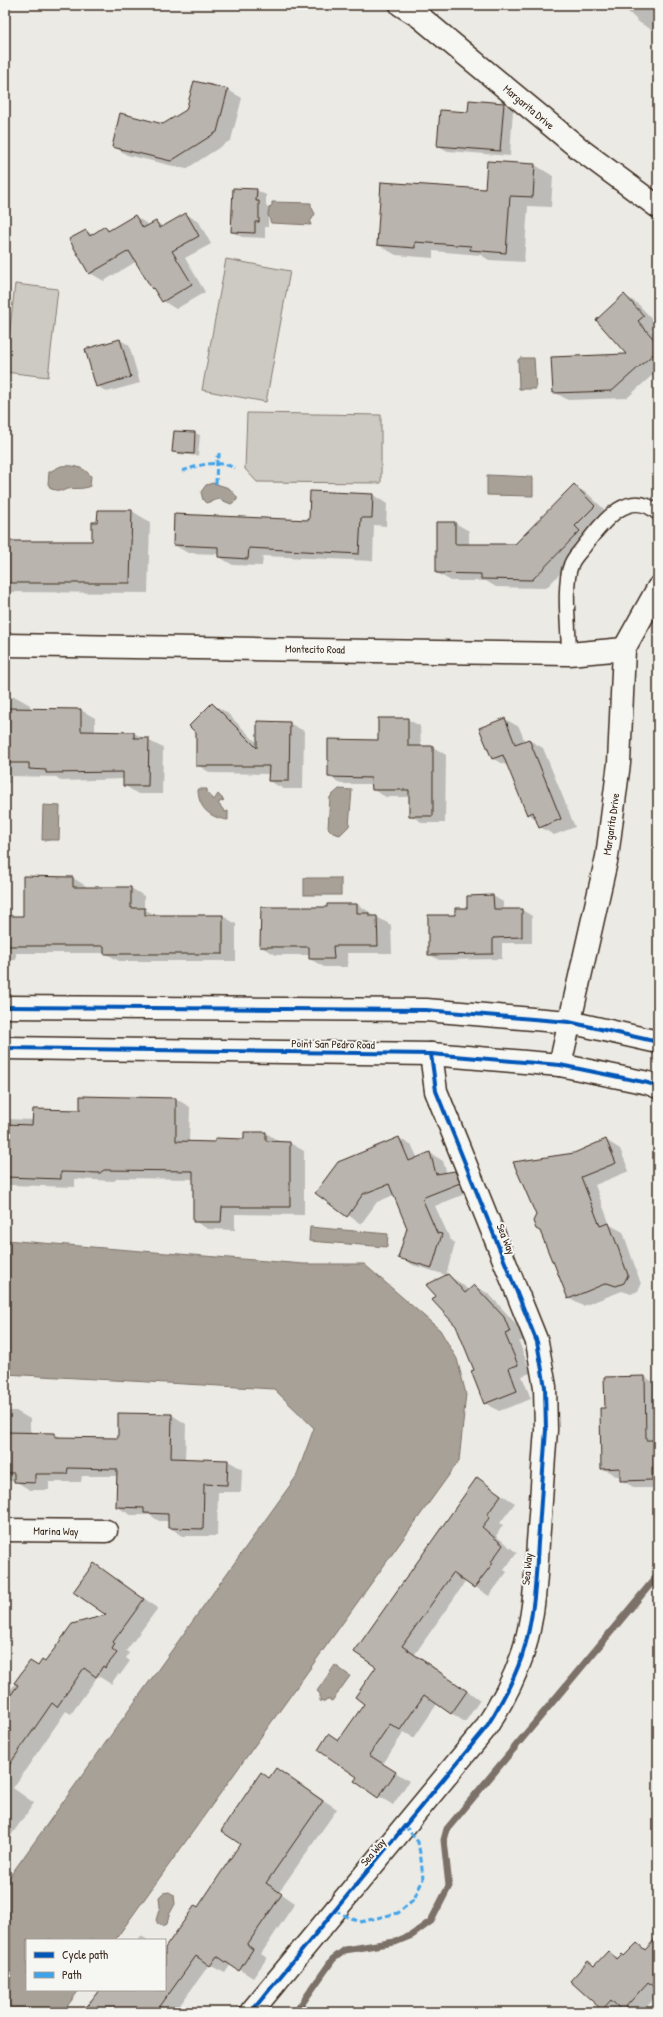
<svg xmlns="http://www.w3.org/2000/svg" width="663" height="2017" font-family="'Patrick Hand',sans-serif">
  <rect width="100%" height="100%" fill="#ebeae5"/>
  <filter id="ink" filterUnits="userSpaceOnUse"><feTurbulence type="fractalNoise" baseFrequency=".025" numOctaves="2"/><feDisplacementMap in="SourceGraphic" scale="8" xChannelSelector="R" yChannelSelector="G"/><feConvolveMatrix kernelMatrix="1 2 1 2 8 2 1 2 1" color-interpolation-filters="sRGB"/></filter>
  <g filter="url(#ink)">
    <!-- green -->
    <g fill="#cdcac4" stroke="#847a71">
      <path d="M226,259L290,271L266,402L202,390Z"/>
      <path d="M15,284L58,289L48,377L5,372Z"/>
      <path d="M247,413L381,415V483L257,482L245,469Z"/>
    </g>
    <!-- water -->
    <g fill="#a8a198" stroke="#7c7167">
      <path d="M272,202L311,203V206L315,214L310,222L311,225L271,223L268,215L269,208L272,205Z"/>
      <path d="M520,358H534L536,389H519L518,360Z"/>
      <path d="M61,466C72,465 83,466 91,476L90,486C80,491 72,486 62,491L51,489L48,484L49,472Z"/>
      <path d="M487,475L533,477V496L487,495Z"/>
      <path d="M213,483L229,488L237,497V500L231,504L219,499L206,503L203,500L201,492L206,485Z"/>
      <path d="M198,789H207V792L214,800L218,794L224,800L218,803L225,812L228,811V820C210,818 198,808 198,789Z"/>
      <path d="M339,789L352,790L349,826L340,835L333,833L328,828L330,797Z"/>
      <path d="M43,805L60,806L59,840H42Z"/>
      <rect x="304" y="878" width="37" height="17"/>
      <path d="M310,1227L388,1234L387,1247L309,1241Z"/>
      <path d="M5,1240L304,1264H364L440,1330L457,1359L466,1394L459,1461L115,1940H27V1990H79L63,2012H5V1883L296,1477L314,1428L274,1389L5,1374Z"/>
      <path d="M335,1665L350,1676L332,1701L328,1699L324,1702L320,1701V1694L317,1691Z"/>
      <path d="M169,1892L174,1895L175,1904L169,1915L167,1924L163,1926L158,1924L156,1920L160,1907L159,1897L163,1893Z"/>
    </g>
    <!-- shadow -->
    <g fill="#0003">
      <path d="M621,5H658V27L654,31L640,23Z"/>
      <path d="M195,82L228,90L242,98L231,140L186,169L127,155L113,146L163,125L187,111Z"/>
      <path d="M503,104L513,109L510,156L448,151L438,146L469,113Z"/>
      <path d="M488,162L535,165L553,176L551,207L528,206L524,262L489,260L481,255L433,251V258L396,255L378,245L486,190Z"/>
      <path d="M256,190L266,195V206L268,208V227H265V238L242,237L232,232Z"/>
      <path d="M186,214L199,222L211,244L185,258L205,292L176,309L163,301L156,290L152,288L137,261L104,281L90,273L86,231L93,235L105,228L111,231L135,216L150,226L156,222L164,227Z"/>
      <path d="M624,295L638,304L657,324L651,330L658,338V370L627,398L568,400L554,392L629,355Z"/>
      <path d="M120,340L129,345L140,383L107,392L97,386Z"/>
      <path d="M175,432L195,433L200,435L198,456L178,454L173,452Z"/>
      <path d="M574,486L588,494L609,514L593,540L546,588L496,587L486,581H451L437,573L455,523L469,531V545H516Z"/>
      <path d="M373,495L387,504L386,526L374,525L373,561L263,556L262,566L233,565L219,557V554L188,553L174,545L310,521Z"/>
      <path d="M132,511L150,522L148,593L5,592V542H93Z"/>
      <path d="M5,697H16L30,705V709L81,710L95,718V732L134,733L163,748L162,794H138L124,785V779L62,781L56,777L10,776V783H5Z"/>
      <path d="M212,704L226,712L258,744L289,723L304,731L303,789H284L269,781V774L211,773L197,765Z"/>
      <path d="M407,719L420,726L421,747H433L446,755L445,823H423L410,815V797H386L373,790V784H342L329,777Z"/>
      <path d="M505,719L519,727L525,742L529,740L543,748L575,827L554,835L540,827L537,820L528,814L508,766L493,759Z"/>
      <path d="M24,878H73L86,886V888H131L144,896V909L157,916H223L236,924V961H119L105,953H16V960H5V917H24Z"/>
      <path d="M493,896L503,902V910H522L532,916V943H502V959L439,960L429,954L468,909V897Z"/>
      <path d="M357,904L371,913V915L377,917L391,925L392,953H347L348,967H324L310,959V955H276L261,947L328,908Z"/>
      <path d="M176,1099L190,1107L189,1142L216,1143L245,1140L266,1133L280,1142L290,1143L304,1151V1215L235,1214V1230L208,1229L194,1221V1179L118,1178L114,1181L75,1179V1187L10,1185V1191H5V1119L34,1120Z"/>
      <path d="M399,1138L412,1146L418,1159L430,1153L443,1161L447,1174L455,1173L468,1180L472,1191L435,1206L450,1239L455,1243L446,1275L413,1265L400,1257L408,1228L394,1195L377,1202L361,1224L316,1193Z"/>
      <path d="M606,1140L620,1149L629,1171L595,1185L610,1225L623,1232L641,1284L638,1291L631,1294L622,1291L583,1306L568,1298L555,1262L552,1261L574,1154Z"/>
      <path d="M447,1275L462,1284L469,1291L475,1286L489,1294L518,1326L524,1340L519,1342L531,1373L522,1376L531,1399L499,1411L485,1403L475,1371L457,1325L437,1296Z"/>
      <path d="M645,1377L658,1385V1488H635L621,1480V1476H616L602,1468Z"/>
      <path d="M5,1411H16L30,1419V1430L33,1434H55L62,1438L119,1439L172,1415L186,1424L185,1460L228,1461L242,1469L241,1492H218L217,1536H183L169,1527V1521H159L150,1515H131L117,1507L118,1476H82L81,1482H49V1490H30L15,1481H5Z"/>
      <path d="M477,1479L515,1503L500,1523L503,1525L496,1536L517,1553L504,1570L507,1572L489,1596L466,1581L415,1654L480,1700L465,1722L437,1704L414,1738L404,1732L383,1764L409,1781L393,1805L355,1781L358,1777L329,1736L339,1741L365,1703L377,1666Z"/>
      <path d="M94,1564L158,1608L126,1651L129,1653L126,1658L130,1661L120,1675L118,1674L111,1684L98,1676L71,1714L66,1711L13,1788L34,1803L5,1844V1698L30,1662L38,1667L46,1663L108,1616Z"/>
      <path d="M277,1769L337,1809L279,1892L295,1903L261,1954L267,1958L253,1978L231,1964L225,1973L209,1965L175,2012H81L90,2000L92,2001L100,1990H165V1950L198,1908L242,1844L261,1773L270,1779Z"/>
      <path d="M141,1936L148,1940H137Z"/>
      <path d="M658,1938V1994L642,2012H626L623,2010L621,2012H608L603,2009L588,1962L595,1966L608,1952L619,1958L625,1957L637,1944L647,1950Z"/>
    </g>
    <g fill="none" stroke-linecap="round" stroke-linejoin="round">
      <!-- stream -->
      <path stroke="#7c7167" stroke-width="7" d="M296,2012L333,1959L345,1950L395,1942L412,1935L431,1921L449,1886L444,1840L447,1829L658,1575"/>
    </g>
    <!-- building -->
    <g fill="#bab4ae" stroke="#3b2a1e">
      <path d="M194,81L228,89L217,132L171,161L112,147L120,113L163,124L186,110Z"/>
      <path d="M469,100L504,103L500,151L437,146L440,110L468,112Z"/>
      <path d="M487,161L535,164L533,197L510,196L506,253L470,250L471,246L415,242V248L377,245L381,182L485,189Z"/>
      <path d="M233,188L257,189L256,201H259V222H255V233L231,232Z"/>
      <path d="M186,213L199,236L172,251L192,284L162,302L153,288L152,289L129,251L89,274L69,239L86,230L90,236L105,226L108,231L135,215L143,228L156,221L160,228Z"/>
      <path d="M624,294L644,316L638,321L658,344V350L612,391L553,393L551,357L626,354L596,320Z"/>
      <path d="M120,339L131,377L96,387L85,349Z"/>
      <path d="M174,431L195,432L194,454L172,452Z"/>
      <path d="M574,484L595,506L575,526L580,531L532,580L481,579V574L436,573V522H455V544H515Z"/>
      <path d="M310,491L373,494L372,518H361L359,554L249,548L248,559L218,557V547L173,545L174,514L309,520Z"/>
      <path d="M98,510H132L130,583H5V541H92V522H97Z"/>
      <path d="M212,703L257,748V721L290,722L289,781H268L269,766H196V733L189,726Z"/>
      <path d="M5,708L81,709V731L134,732V738H149L148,786H123V772L46,773V770L29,769V763H5Z"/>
      <path d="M378,718H408V746H433V816H409V790H372L371,778L328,777V739L378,740Z"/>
      <path d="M505,718L515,744L529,739L561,819L539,828L533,812L527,815L503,755L492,759L479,728Z"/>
      <path d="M23,876L73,877V887H131V908H145V915H223V954H104V946H5V916H23Z"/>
      <path d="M493,895L494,909H522V937L493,938V954L428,955V915H455V908H467V896Z"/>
      <path d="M327,904H357V913H369V916H377L378,946H333L334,959H309V947H260L261,907H327Z"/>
      <path d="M80,1096L176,1098V1141L215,1142V1138L244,1139V1132H266V1141L290,1142V1207H222L221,1222H193V1171L104,1170L100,1173L61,1172V1179L5,1177V1124L32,1125L33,1109L80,1110Z"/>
      <path d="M399,1137L409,1161L430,1152L436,1174L455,1171L460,1183L422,1198L437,1233L442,1234L432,1268L398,1258L407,1228L389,1184L363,1194L347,1217L315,1193L338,1162Z"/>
      <path d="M606,1139L616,1163L581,1177L600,1226L609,1223L628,1275L624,1283L616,1286L607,1283L568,1299L553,1261H552L540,1231L536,1229L533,1221L536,1215L513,1162L574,1153Z"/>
      <path d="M448,1274L465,1293L474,1285L504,1317L510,1332L505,1334L518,1365L509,1368L517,1391L484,1404L471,1371L474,1370L456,1326L432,1300L436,1296L426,1285Z"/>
      <path d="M645,1376L646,1440H657L658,1464H655V1467H652V1480L620,1481V1468L601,1469L600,1408H605L604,1377Z"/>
      <path d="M118,1413L172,1414L171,1458L228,1460L227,1485L204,1484L203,1529L168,1528V1514L144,1513V1508L116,1507L117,1469L68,1468L67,1474H35V1483L14,1482V1473H5V1432L55,1433V1437L118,1438Z"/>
      <path d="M477,1477L501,1495L487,1515L490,1517L482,1527L503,1545L491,1562L493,1563L474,1588L453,1573L402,1646L467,1691L451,1714L424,1695L400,1730L390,1724L369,1755L396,1772L378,1798L354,1781L357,1777L318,1750L328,1734L338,1741L364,1704L355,1697L376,1667L354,1652Z"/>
      <path d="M94,1563L144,1599L113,1642L115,1644L112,1649L117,1653L105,1668L103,1666L96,1677L84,1668L57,1707L52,1703L5,1771V1703L18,1685L14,1683L30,1661L38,1666L42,1660L45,1662L72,1624L106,1615L73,1592Z"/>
      <path d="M276,1768L323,1801L266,1883L282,1894L247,1945L253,1949L239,1971L217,1956L210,1966L196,1956L156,2012H83L99,1990H165V1948L195,1905L198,1907L240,1844L221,1831L261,1772L269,1778Z"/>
      <path d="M658,1936V1991L648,1982L622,2011L611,2000L602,2010L570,1981L588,1961L594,1966L608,1951L617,1959L622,1954L624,1956L637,1943L645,1950Z"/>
    </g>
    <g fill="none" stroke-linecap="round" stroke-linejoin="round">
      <!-- service casing -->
      <g stroke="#3b2a1e" stroke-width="17">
        <path id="service" d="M569,654C569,630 563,585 571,565C573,558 581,551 585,545C603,522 629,487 658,513"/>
      </g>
      <!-- minor casing -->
      <g stroke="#3b2a1e" stroke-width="25">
        <g id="minor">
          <path d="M401,5L420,17L581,150L658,207"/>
          <path d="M5,645L569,654L624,649"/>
          <path d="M560,1065L607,857L619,763L624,649L658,588"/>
          <path d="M5,1530L106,1531"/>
          <path d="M251,2012L485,1729C500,1706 513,1682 522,1656C534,1619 536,1580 538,1542C541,1505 543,1467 546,1430L545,1387L537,1342L436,1091L431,1054"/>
        </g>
      </g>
      <!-- secondary casing -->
      <g stroke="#3b2a1e" stroke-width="25">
        <g id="secondary">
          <path d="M5,1007L426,1010L569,1022L658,1042"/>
          <path d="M5,1048L431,1054L560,1065L648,1083L658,1087"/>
        </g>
      </g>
      <!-- service -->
      <use href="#service" stroke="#f6f6f2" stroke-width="14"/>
      <!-- minor -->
      <use href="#minor" stroke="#f6f6f2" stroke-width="22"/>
      <!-- secondary -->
      <use href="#secondary" stroke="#f6f6f2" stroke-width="22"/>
      <!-- quiet -->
      <g stroke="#3fa3ea" stroke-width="3" stroke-dasharray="6 3" stroke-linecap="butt">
        <path d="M182,471C201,465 215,459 235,468"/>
        <path d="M216,484L217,457H219V452"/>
        <path d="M335,1911L360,1922L398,1913L414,1899L423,1879L421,1859L418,1842L406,1827"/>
      </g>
      <!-- cycleway casing -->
      <g stroke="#f6f6f2" stroke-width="6">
        <g id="cycleway">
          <path d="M5,1007L426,1010L569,1022L658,1042"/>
          <path d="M5,1048L431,1054L560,1065L648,1083L658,1087"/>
          <path d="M251,2012L485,1729C500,1706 513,1682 522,1656C534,1619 536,1580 538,1542C541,1505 543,1467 546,1430L545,1387L537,1342L436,1091L431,1054"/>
        </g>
      </g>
      <!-- cycleway -->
      <use href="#cycleway" stroke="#0057b8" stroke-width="4"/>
    </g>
  </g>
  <g text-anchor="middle" stroke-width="4" stroke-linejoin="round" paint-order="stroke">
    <!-- street labels -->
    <g font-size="11" fill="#3b2a1e" stroke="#f6f6f2">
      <text transform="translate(529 107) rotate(40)" y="4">Margarita Drive</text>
      <text transform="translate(315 649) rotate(1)" y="4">Montecito Road</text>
      <text transform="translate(611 824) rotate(-82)" y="4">Margarita Drive</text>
      <text transform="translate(333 1044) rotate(1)" y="4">Point San Pedro Road</text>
      <text transform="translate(506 1239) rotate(68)" y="4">Sea Way</text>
      <text transform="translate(56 1531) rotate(1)" y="4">Marina Way</text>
      <text transform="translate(527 1569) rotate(-85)" y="4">Sea Way</text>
      <text transform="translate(373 1852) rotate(-50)" y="4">Sea Way</text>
    </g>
  </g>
  <!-- margin -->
  <rect width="663" height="2017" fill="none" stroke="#f6f6f2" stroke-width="20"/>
  <rect x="10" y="10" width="643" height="1997" fill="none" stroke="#3b2a1e" stroke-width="1.5" filter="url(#ink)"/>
  <!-- legend -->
  <rect x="26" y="1939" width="140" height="52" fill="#f6f6f2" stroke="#aba49d"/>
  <rect x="34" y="1952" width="20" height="6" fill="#0057b8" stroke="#aba49d"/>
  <text x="62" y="1959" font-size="12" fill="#3b2a1e">Cycle path</text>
  <rect x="34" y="1972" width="20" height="6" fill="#3fa3ea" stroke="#aba49d"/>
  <text x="62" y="1979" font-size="12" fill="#3b2a1e">Path</text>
</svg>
